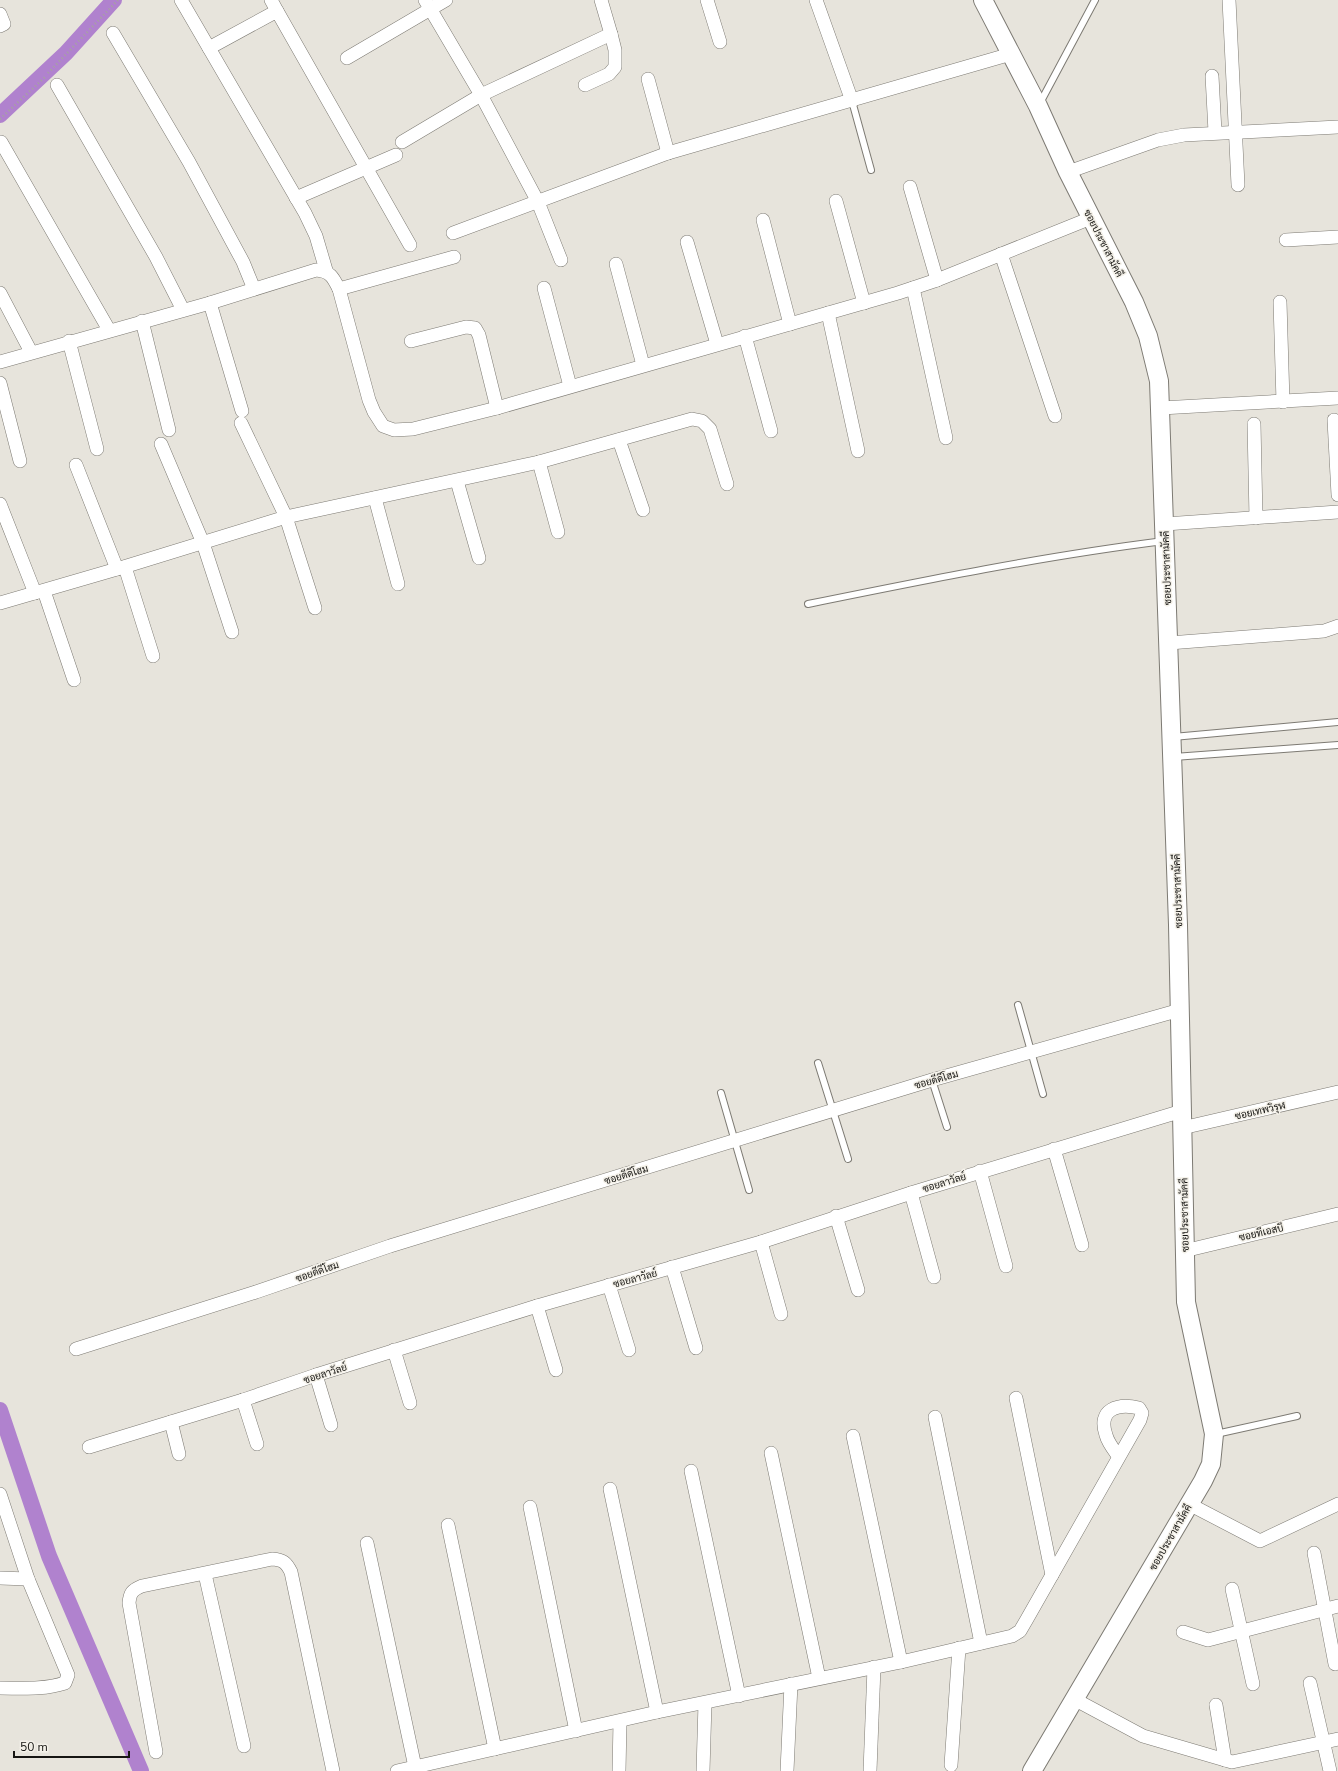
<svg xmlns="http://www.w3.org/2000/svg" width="1338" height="1771" font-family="'Nunito Sans',Sarabun,sans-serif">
  <rect width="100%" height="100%" fill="#e7e4dc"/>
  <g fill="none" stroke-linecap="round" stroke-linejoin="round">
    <!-- canal -->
    <g stroke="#b082ce" stroke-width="16">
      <path d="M0,115L66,53L114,0"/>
      <path d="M0,1410L49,1556L141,1771"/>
    </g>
    <!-- lane casing -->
    <g stroke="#7d7a73" stroke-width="8">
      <g id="lane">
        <path d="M852,101L871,170"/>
        <path d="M1040,103L1095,0"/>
        <path d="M808,604C926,580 1044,556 1164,541"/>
        <path d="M1173,737L1338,722"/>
        <path d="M1174,757L1338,745"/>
        <path d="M1018,1005L1043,1094"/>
        <path d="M818,1063L848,1159"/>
        <path d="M932,1080L947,1127"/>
        <path d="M721,1093L749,1190"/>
        <path d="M1216,1434L1297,1416"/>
      </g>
    </g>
    <!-- street casing -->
    <g stroke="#7d7a73" stroke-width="14">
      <g id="street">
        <path d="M181,0L305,213L316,236L326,270"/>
        <path d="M271,0L277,11"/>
        <path d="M425,0L481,95L538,202L561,260"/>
        <path d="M707,0L720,42"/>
        <path d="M816,0L852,101"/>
        <path d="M1229,0L1238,185"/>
        <path d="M0,14L4,24L0,26"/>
        <path d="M113,33L189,162L243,262L254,289"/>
        <path d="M209,48L277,11L410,245"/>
        <path d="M347,58L446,0"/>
        <path d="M1212,76L1215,132"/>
        <path d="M648,79L668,153"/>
        <path d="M57,85L156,257L183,310"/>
        <path d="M585,85L609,74L615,67V50L611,34"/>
        <path d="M1,142L109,330"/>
        <path d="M402,142L481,95L611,34L601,0"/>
        <path d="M1068,172L1158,140L1184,135L1338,127"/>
        <path d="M910,187L937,280"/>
        <path d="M296,198L396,155"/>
        <path d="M836,201L864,303"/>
        <path d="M763,220L790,324"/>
        <path d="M453,233L668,153L1011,54"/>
        <path d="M1286,240L1338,237"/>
        <path d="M687,242L717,344"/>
        <path d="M1001,254L1055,416"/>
        <path d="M616,264L643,365"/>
        <path d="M544,288L570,386"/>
        <path d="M913,288L946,438"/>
        <path d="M339,289L454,257"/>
        <path d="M0,293L31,352"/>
        <path d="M1280,302L1283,402"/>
        <path d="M210,303L242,411"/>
        <path d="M828,313L858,451"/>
        <path d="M142,321L169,430"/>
        <path d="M745,336L771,431"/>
        <path d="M69,341L97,449"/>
        <path d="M411,341L466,327L475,328L479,335L497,408"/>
        <path d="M0,362L210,303L316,270C330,271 333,277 339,289L369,400L374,412L383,426L394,430L413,429L497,408L898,293L937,280L1091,218"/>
        <path d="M0,383L20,461"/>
        <path d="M1161,408L1338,398"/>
        <path d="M1334,420L1338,495"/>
        <path d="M241,423L286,517L315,608"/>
        <path d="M1254,424L1256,518"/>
        <path d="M619,440L643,510"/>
        <path d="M161,444L203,543L232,632"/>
        <path d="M539,462L558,532"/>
        <path d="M76,465L117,569"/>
        <path d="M457,481L479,558"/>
        <path d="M375,498L398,584"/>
        <path d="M0,504L35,593"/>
        <path d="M1165,524L1338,512"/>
        <path d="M125,567L153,656"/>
        <path d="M44,591L74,680"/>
        <path d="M0,603L117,569L286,517L539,462L692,419L702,421L710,429L727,484"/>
        <path d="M1169,643L1324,631L1338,626"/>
        <path d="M1182,1128L1338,1092"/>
        <path d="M1054,1149L1082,1245"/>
        <path d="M980,1171L1006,1266"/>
        <path d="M911,1193L934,1277"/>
        <path d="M836,1216L858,1290"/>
        <path d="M761,1242L781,1314"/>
        <path d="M1184,1251L1338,1214"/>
        <path d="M672,1267L696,1348"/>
        <path d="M609,1285L629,1350"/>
        <path d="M537,1306L556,1370"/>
        <path d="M76,1349L256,1292L390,1246L932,1080L1180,1010"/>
        <path d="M394,1350L410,1403"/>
        <path d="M316,1375L331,1425"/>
        <path d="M1016,1398L1052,1575"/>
        <path d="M243,1400L257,1444"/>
        <path d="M935,1417L981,1643"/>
        <path d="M171,1422L179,1454"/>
        <path d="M853,1436L901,1662"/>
        <path d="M89,1447L243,1400L316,1375L537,1306L761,1242L911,1193L1182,1111"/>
        <path d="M771,1453L819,1678"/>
        <path d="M691,1471L739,1696"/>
        <path d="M610,1489L657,1712"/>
        <path d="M0,1494L28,1579L68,1675L65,1683C43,1690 22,1688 0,1688"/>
        <path d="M1189,1504L1260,1541L1338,1504"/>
        <path d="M530,1507L576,1731"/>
        <path d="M448,1525L495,1749"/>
        <path d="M367,1543L415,1767"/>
        <path d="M1314,1553L1335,1664"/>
        <path d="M205,1574L244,1746"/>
        <path d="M0,1578L28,1579"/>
        <path d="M1232,1589L1253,1684"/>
        <path d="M1183,1632L1208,1640L1338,1606"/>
        <path d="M1310,1683L1330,1771"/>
        <path d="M1074,1699L1143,1736L1232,1762L1338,1739"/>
        <path d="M1216,1705L1225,1760"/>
        <path d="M156,1752L129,1603C130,1593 132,1590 142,1586L272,1559C283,1560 286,1562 291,1572L333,1771"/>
        <path d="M951,1765L959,1648"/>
        <path d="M397,1771L657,1712L901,1662L1012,1636L1020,1631L1027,1619L1140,1420L1142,1413L1139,1408C1118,1403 1097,1409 1106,1435C1108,1443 1114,1450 1119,1457"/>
        <path d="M619,1771L620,1722"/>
        <path d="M703,1771L705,1703"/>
        <path d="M787,1771L791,1684"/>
        <path d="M870,1771L874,1667"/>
      </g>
    </g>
    <!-- secondary casing -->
    <g stroke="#7d7a73" stroke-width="20">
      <path id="secondary" d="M983,0L1038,106L1068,172L1134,302L1148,336L1159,381L1178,925L1186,1302L1214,1434L1211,1464L1203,1481L1032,1771"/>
    </g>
    <!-- path -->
    <g stroke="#a6a49d" stroke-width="2.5" stroke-dasharray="1 3" stroke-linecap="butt">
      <path d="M48,73L118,0"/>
      <path d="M0,119L45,77"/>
    </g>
    <!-- lane -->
    <use href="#lane" stroke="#fff" stroke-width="6"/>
    <!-- street -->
    <use href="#street" stroke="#fff" stroke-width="13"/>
    <!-- secondary -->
    <use href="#secondary" stroke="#fff" stroke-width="18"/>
  </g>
  <g text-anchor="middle" stroke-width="3" stroke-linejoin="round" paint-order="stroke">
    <!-- street labels -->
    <g font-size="10" fill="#161512" stroke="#f4f1e9">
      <text transform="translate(1104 243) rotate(63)" y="4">ซอยประชาสามัคคี</text>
      <text transform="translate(1166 568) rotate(-92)" y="4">ซอยประชาสามัคคี</text>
      <text transform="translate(1177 891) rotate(-92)" y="4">ซอยประชาสามัคคี</text>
      <text transform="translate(936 1079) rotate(-16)" y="4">ซอยดีดีโฮม</text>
      <text transform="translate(1260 1110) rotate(-13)" y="4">ซอยเทพวิรุฬ</text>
      <text transform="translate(626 1174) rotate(-17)" y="4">ซอยดีดีโฮม</text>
      <text transform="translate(944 1182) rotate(-17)" y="4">ซอยลาวัลย์</text>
      <text transform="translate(1184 1215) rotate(-91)" y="4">ซอยประชาสามัคคี</text>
      <text transform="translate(1261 1232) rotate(-13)" y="4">ซอยทีเอสบี</text>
      <text transform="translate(317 1271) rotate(-19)" y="4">ซอยดีดีโฮม</text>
      <text transform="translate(635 1278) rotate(-15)" y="4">ซอยลาวัลย์</text>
      <text transform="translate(325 1373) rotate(-18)" y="4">ซอยลาวัลย์</text>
      <text transform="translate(1170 1537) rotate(-60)" y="4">ซอยประชาสามัคคี</text>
    </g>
  </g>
  <!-- scale -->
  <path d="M14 1751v6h115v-6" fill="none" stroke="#161512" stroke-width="2"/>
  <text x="20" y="1751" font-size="12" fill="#161512" stroke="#f4f1e9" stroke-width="3" paint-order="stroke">50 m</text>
</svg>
